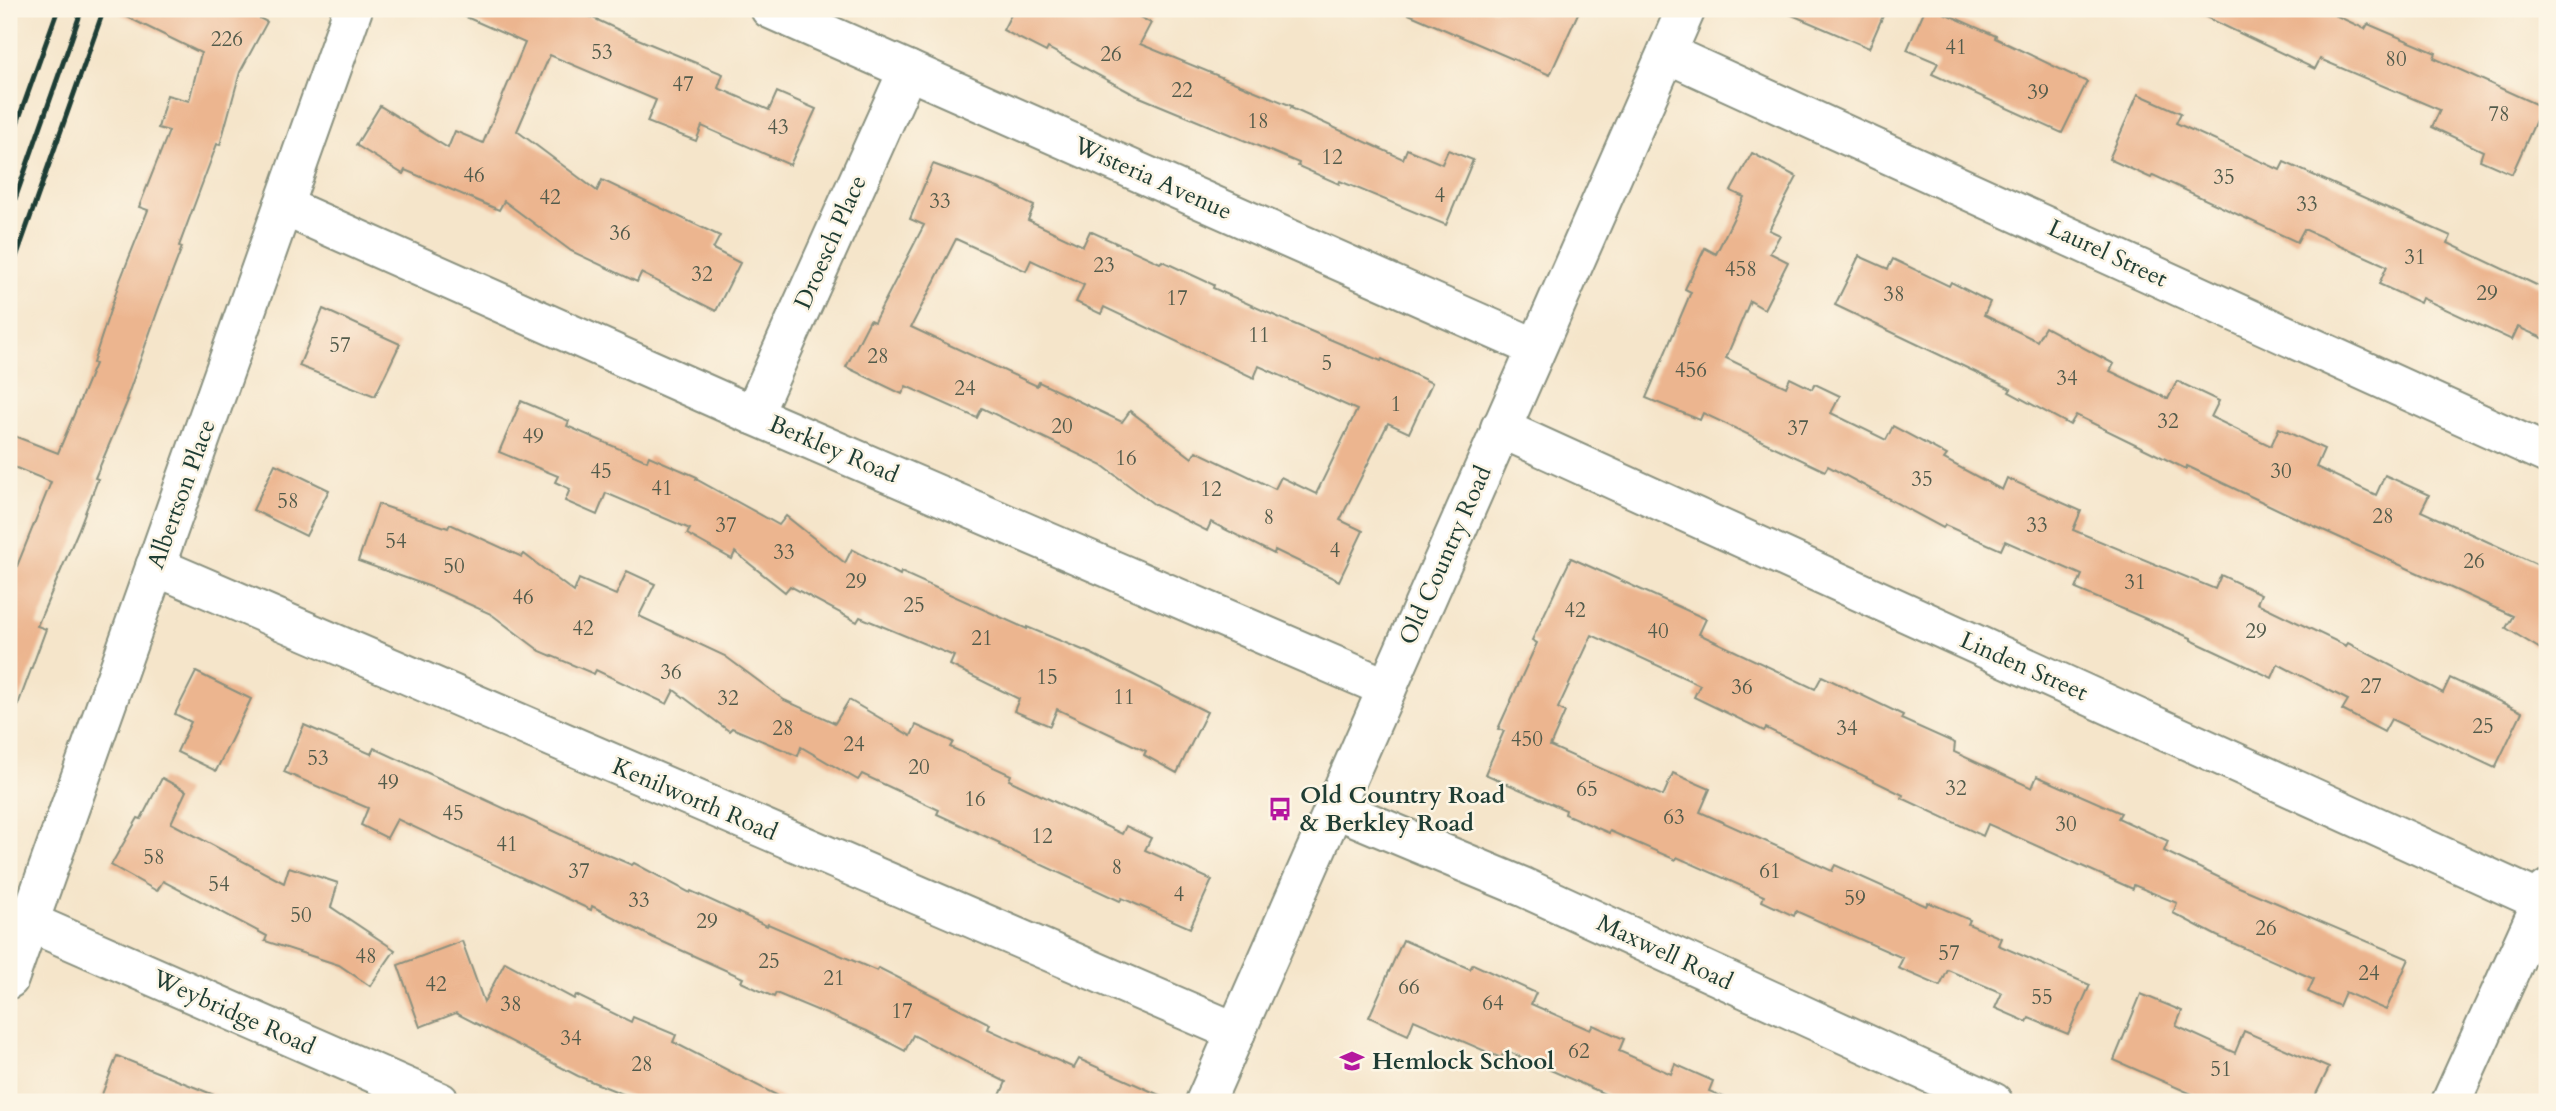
<svg xmlns="http://www.w3.org/2000/svg" width="2556" height="1111" font-family="Cardo,serif">
  <rect width="100%" height="100%" fill="#fcf5e5"/>
  <filter id="ink" filterUnits="userSpaceOnUse"><feTurbulence type="fractalNoise" baseFrequency=".0143" numOctaves="2"/><feDisplacementMap in="SourceGraphic" scale="14" xChannelSelector="R" yChannelSelector="G"/><feConvolveMatrix kernelMatrix="1 2 1 2 8 2 1 2 1" color-interpolation-filters="sRGB"/></filter>
  <filter id="wash" filterUnits="userSpaceOnUse"><feTurbulence type="fractalNoise" baseFrequency=".00686" numOctaves="4" result="noise"/><feDisplacementMap in="SourceGraphic" scale="28" xChannelSelector="R" yChannelSelector="G"/><feGaussianBlur stdDeviation="1.57" result="paint"/><feColorMatrix in="noise" values="0 0 0 0 0 0 0 0 0 0 0 0 0 0 0 0 0 1.4 0 .05"/><feComposite in="paint" operator="in"/></filter>
  <g filter="url(#wash)">
    <rect width="100%" height="100%" fill="#f5e5ca"/>
    <g id="blocks">
      <!-- building -->
      <g fill="#ecb58f" fill-rule="evenodd">
        <path d="M111,9H242L267,22L240,72L220,145L217,144L179,246L182,247L159,307L126,400H128L95,478L98,479L78,531L37,626L46,629L12,721H9V586L51,482L9,465V434L58,453L95,364L93,363L119,283L148,210L139,207L169,131L158,128L167,95L189,101L201,53Z"/>
        <path d="M448,9H574L638,39L723,74L718,88L769,110L777,92L816,109L790,165L702,126L696,141L647,122L656,100L550,55L517,131L597,191L602,180L720,236L713,249L740,263L716,311L641,273L637,282L571,251L504,201L499,210L405,170L403,174L356,145L380,106L448,148L455,131L483,143L525,43Z"/>
        <path d="M1014,9H1125L1151,23L1140,44L1292,106L1291,108L1403,159L1407,149L1442,164L1448,150L1473,160L1446,225L1340,181L1339,184L1298,166L1299,163L1135,95L1048,48L1046,52L1003,30Z"/>
        <path d="M1397,9H1580L1550,75Z"/>
        <path d="M1778,9H1886L1869,48Z"/>
        <path d="M1925,9H1935L1996,36L1995,38L2087,82L2062,133L1932,74L1938,63L1907,50Z"/>
        <path d="M2189,9H2322L2365,29L2368,24L2436,53L2434,58L2542,107L2512,174L2480,160L2483,151L2432,127L2440,110L2320,59L2315,69Z"/>
        <path d="M2138,94L2181,113L2176,123L2280,170L2284,162L2451,236L2448,243L2547,290V340L2518,327L2512,340L2422,298L2420,303L2379,284L2387,266L2304,229L2297,242L2153,175L2151,178L2109,159Z"/>
        <path d="M1752,153L1797,177L1769,230L1780,235L1770,253L1788,262L1764,309L1750,301L1726,358L1786,387L1790,378L1812,389L1815,384L1840,396L1831,413L1886,440L1893,426L1947,455L1944,459L2002,490L2007,478L2081,511L2073,530L2215,589L2221,575L2261,594L2257,603L2346,646L2348,643L2443,693L2450,678L2522,712L2495,768L2391,719L2384,732L2342,710L2348,700L2278,664L2272,678L2191,640V638L2076,589L2082,575L2005,541L2001,550L1945,525L1943,528L1828,466L1825,471L1703,413L1700,420L1646,398L1691,292L1685,289L1705,248L1716,254L1744,197L1731,191Z"/>
        <path d="M933,164L998,188L1034,206L1028,220L1083,246L1090,231L1160,263L1162,261L1214,285L1213,288L1280,318L1381,361L1382,359L1432,383L1409,433L1388,423L1340,520L1363,531L1339,581L1275,550L1274,554L1211,522L1207,531L1155,505L1103,466L982,408L977,418L906,386L902,394L846,367L870,320L874,322L924,225L910,219ZM956,239L1026,271L1031,260L1084,285L1076,302L1101,314L1104,307L1254,378L1259,366L1357,410L1316,494L1281,477L1275,489L1196,451L1192,458L1130,411L1122,422L1039,382L1037,386L911,327Z"/>
        <path d="M1859,256L1888,269L1893,259L1949,286L1951,282L1990,302L1984,315L2037,341L2045,327L2114,364L2110,371L2168,399L2177,381L2219,401L2211,417L2271,446L2279,428L2324,449L2316,467L2376,495L2385,475L2429,495L2421,511L2547,569V653L2506,628L2513,616L2292,516L2187,466L2186,469L2076,415L2070,425L2009,392L2011,389L1835,305Z"/>
        <path d="M323,309L400,344L375,396L299,366Z"/>
        <path d="M521,401L569,421L567,426L647,461L649,456L697,477L696,479L779,525L786,516L845,563L852,549L900,575L901,572L1027,629V627L1090,653L1207,712L1177,773L1144,755L1146,751L1057,709L1050,726L1014,711L1019,699L950,665L954,656L860,617L857,622L790,586L785,592L735,552L732,559L687,534L690,529L606,493L597,515L565,501L570,489L555,482L558,476L499,452Z"/>
        <path d="M275,464L329,490L306,536L253,510Z"/>
        <path d="M378,504L448,528L450,524L522,557L524,554L574,592L579,579L616,595L627,571L655,584L639,616L725,656L784,700L835,723L849,700L911,736L916,725L953,742L950,747L1011,775L1009,780L1122,834L1126,826L1151,838L1145,850L1212,880L1190,928L1122,898L1120,901L999,845L1000,843L937,814L939,810L862,774L858,780L801,747L798,756L732,728L729,731L674,690L667,704L596,670L594,674L540,651L491,614L431,587L358,561Z"/>
        <path d="M1571,558L1706,619L1699,634L1815,689L1822,676L1903,715L1901,719L1955,743L1954,752L2032,788L2037,776L2121,813L2118,818L2168,841L2164,851L2239,887L2409,959L2386,1010L2345,992L2339,1006L2308,992L2314,979L2217,936L2173,913L2177,903L2134,885L2133,889L1988,824L1983,836L1902,798L1903,795L1766,728L1764,731L1694,697L1700,685L1592,635L1558,708L1565,712L1550,746L1663,796L1673,773L1710,789L1700,812L1832,871L1835,865L1926,906L1928,902L1970,920L1968,924L2001,938L1998,945L2090,985L2068,1034L2029,1018L2027,1022L1995,1008L2002,993L1948,970L1940,986L1898,968L1903,958L1796,911L1794,916L1762,901L1764,896L1677,857L1676,860L1610,831L1609,833L1565,814L1566,810L1485,774L1504,731L1498,729L1537,643L1532,640Z"/>
        <path d="M196,672L251,699L216,771L177,752L191,722L175,714Z"/>
        <path d="M304,725L371,754L374,748L568,838L632,865L634,863L690,893L691,891L767,926L768,924L877,971L879,968L990,1024L988,1029L1074,1068L1079,1059L1175,1102H997L1006,1082L913,1035L905,1051L867,1031L776,993L774,997L741,982L743,978L652,937L592,906L591,910L397,819L387,838L361,825L368,808L284,772Z"/>
        <path d="M162,778L186,791L171,823L284,883L289,867L338,883L331,907L395,950L370,986L339,965L265,941L267,936L163,881L157,891L111,865L138,818L141,819Z"/>
        <path d="M1403,940L1470,969L1473,964L1536,993L1531,1004L1590,1030L1593,1025L1624,1039L1619,1051L1671,1074L1675,1064L1713,1081L1709,1091L1735,1102H1623L1505,1050L1501,1058L1414,1020L1408,1035L1369,1017Z"/>
        <path d="M462,941L484,1002L505,962L574,999L576,995L631,1022L633,1017L676,1035L673,1042L790,1102H643L578,1076L456,1013L420,1027L398,965Z"/>
        <path d="M2141,994L2182,1011L2176,1026L2235,1053L2244,1031L2329,1068L2312,1102H2210L2114,1060Z"/>
        <path d="M117,1056L229,1101V1102H99Z"/>
      </g>
    </g>
  </g>
  <g filter="url(#ink)">
    <use href="#blocks" fill-opacity="0" stroke="#8a917f" stroke-width="2"/>
    <g fill="none" stroke-linecap="round" stroke-linejoin="round">
      <!-- minor casing -->
      <g stroke="#8a917f" stroke-width="42">
        <g id="minor">
          <path d="M770,9L1536,348"/>
          <path d="M1668,54L2547,454"/>
          <path d="M283,206L753,415L1387,688"/>
          <path d="M753,415L908,70"/>
          <path d="M1500,428L2547,904"/>
          <path d="M155,566L1236,1032"/>
          <path d="M1334,808L1523,887L1993,1102"/>
          <path d="M29,922L440,1102"/>
          <path d="M9,979L353,9"/>
          <path d="M2451,1102L2547,890"/>
        </g>
      </g>
      <!-- primary casing -->
      <g stroke="#8a917f" stroke-width="42">
        <path id="primary" d="M1205,1102L1686,9"/>
      </g>
      <!-- minor -->
      <use href="#minor" stroke="#fff" stroke-width="38"/>
      <!-- primary -->
      <use href="#primary" stroke="#fff" stroke-width="38"/>
      <!-- rail -->
      <g stroke="#1f3d34" stroke-width="5">
        <path d="M9,146L58,9"/>
        <path d="M9,216L82,9"/>
        <path d="M9,277L104,9"/>
      </g>
    </g>
  </g>
  <!-- icons -->
  <defs>
    <g id="bus-bare" transform="scale(1.89)"><path d="M-5-6H5V4H4V6H2V4H-2V6H-4V4H-5ZM-3.5-4V0h7V-4ZM-3.5 1.2v1.5H-2V1.2ZM2 1.2v1.5H3.5V1.2Z" fill="#b5179e" stroke="#fcf5e5" stroke-width="2.5" paint-order="stroke"/></g>
    <g id="school-bare" transform="scale(1.89)"><path d="M0-5L7-2L0 1L-7-2ZM-4 1L0 2.5L4 1V4Q0 6-4 4Z" fill="#b5179e" stroke="#fcf5e5" stroke-width="2.5" paint-order="stroke"/></g>
  </defs>
  <g fill-rule="evenodd">
    <use href="#bus-bare" x="1280" y="809"/>
    <use href="#school-bare" x="1352" y="1061"/>
  </g>
  <g text-anchor="middle" stroke-width="5" stroke-linejoin="round" paint-order="stroke">
    <!-- number labels -->
    <g font-size="21" fill="#525b4b">
      <text x="227" y="46">226</text>
      <text x="1956" y="54">41</text>
      <text x="602" y="59">53</text>
      <text x="1111" y="61">26</text>
      <text x="2396" y="66">80</text>
      <text x="683" y="91">47</text>
      <text x="1182" y="97">22</text>
      <text x="2038" y="99">39</text>
      <text x="2499" y="121">78</text>
      <text x="1258" y="128">18</text>
      <text x="778" y="134">43</text>
      <text x="1332" y="164">12</text>
      <text x="474" y="182">46</text>
      <text x="2224" y="184">35</text>
      <text x="1440" y="202">4</text>
      <text x="550" y="204">42</text>
      <text x="940" y="208">33</text>
      <text x="2307" y="211">33</text>
      <text x="620" y="240">36</text>
      <text x="2415" y="264">31</text>
      <text x="1104" y="272">23</text>
      <text x="1741" y="276">458</text>
      <text x="702" y="281">32</text>
      <text x="2487" y="300">29</text>
      <text x="1894" y="301">38</text>
      <text x="1177" y="305">17</text>
      <text x="1259" y="342">11</text>
      <text x="340" y="352">57</text>
      <text x="878" y="363">28</text>
      <text x="1327" y="370">5</text>
      <text x="1691" y="377">456</text>
      <text x="2067" y="385">34</text>
      <text x="965" y="395">24</text>
      <text x="1396" y="411">1</text>
      <text x="2168" y="428">32</text>
      <text x="1062" y="433">20</text>
      <text x="1798" y="435">37</text>
      <text x="533" y="443">49</text>
      <text x="1126" y="465">16</text>
      <text x="601" y="478">45</text>
      <text x="2281" y="478">30</text>
      <text x="1922" y="486">35</text>
      <text x="662" y="495">41</text>
      <text x="1211" y="496">12</text>
      <text x="288" y="508">58</text>
      <text x="2383" y="523">28</text>
      <text x="1269" y="524">8</text>
      <text x="726" y="532">37</text>
      <text x="2037" y="532">33</text>
      <text x="396" y="548">54</text>
      <text x="1335" y="557">4</text>
      <text x="784" y="559">33</text>
      <text x="2474" y="568">26</text>
      <text x="454" y="573">50</text>
      <text x="856" y="588">29</text>
      <text x="2135" y="589">31</text>
      <text x="523" y="604">46</text>
      <text x="914" y="612">25</text>
      <text x="1575" y="617">42</text>
      <text x="583" y="635">42</text>
      <text x="1658" y="638">40</text>
      <text x="2256" y="638">29</text>
      <text x="982" y="645">21</text>
      <text x="671" y="679">36</text>
      <text x="1047" y="684">15</text>
      <text x="2371" y="693">27</text>
      <text x="1742" y="694">36</text>
      <text x="1124" y="704">11</text>
      <text x="728" y="705">32</text>
      <text x="2483" y="733">25</text>
      <text x="783" y="735">28</text>
      <text x="1847" y="735">34</text>
      <text x="1527" y="746">450</text>
      <text x="854" y="751">24</text>
      <text x="318" y="765">53</text>
      <text x="919" y="774">20</text>
      <text x="388" y="789">49</text>
      <text x="1956" y="795">32</text>
      <text x="1587" y="796">65</text>
      <text x="975" y="806">16</text>
      <text x="453" y="820">45</text>
      <text x="1674" y="824">63</text>
      <text x="2066" y="831">30</text>
      <text x="1042" y="843">12</text>
      <text x="507" y="851">41</text>
      <text x="154" y="864">58</text>
      <text x="1117" y="874">8</text>
      <text x="579" y="878">37</text>
      <text x="1770" y="878">61</text>
      <text x="219" y="891">54</text>
      <text x="1179" y="901">4</text>
      <text x="1855" y="905">59</text>
      <text x="639" y="907">33</text>
      <text x="301" y="922">50</text>
      <text x="707" y="928">29</text>
      <text x="2266" y="935">26</text>
      <text x="1949" y="960">57</text>
      <text x="366" y="963">48</text>
      <text x="769" y="968">25</text>
      <text x="2369" y="980">24</text>
      <text x="834" y="985">21</text>
      <text x="436" y="991">42</text>
      <text x="1409" y="994">66</text>
      <text x="2042" y="1004">55</text>
      <text x="1493" y="1010">64</text>
      <text x="511" y="1011">38</text>
      <text x="902" y="1018">17</text>
      <text x="571" y="1045">34</text>
      <text x="1579" y="1058">62</text>
      <text x="642" y="1071">28</text>
      <text x="2221" y="1076">51</text>
    </g>
    <!-- street labels -->
    <g font-size="24" fill="#1f3d34" stroke="#fcf5e5">
      <text transform="translate(1153 178) rotate(24)" y="8">Wisteria Avenue</text>
      <text transform="translate(830 242) rotate(-66)" y="8">Droesch Place</text>
      <text transform="translate(2108 253) rotate(25)" y="8">Laurel Street</text>
      <text transform="translate(834 449) rotate(23)" y="8">Berkley Road</text>
      <text transform="translate(181 494) rotate(-70)" y="8">Albertson Place</text>
      <text transform="translate(1445 555) rotate(-66)" y="8">Old Country Road</text>
      <text transform="translate(2024 666) rotate(24)" y="8">Linden Street</text>
      <text transform="translate(695 799) rotate(23)" y="8">Kenilworth Road</text>
      <text transform="translate(1665 952) rotate(25)" y="8">Maxwell Road</text>
      <text transform="translate(234 1012) rotate(24)" y="8">Weybridge Road</text>
    </g>
    <!-- poi labels -->
    <g font-size="24" font-weight="bold" fill="#1f3d34" stroke="#fcf5e5" text-anchor="start">
      <text x="1300" y="803">Old Country Road<tspan x="1300" dy="28">&amp; Berkley Road</tspan></text>
      <text x="1372" y="1069">Hemlock School</text>
    </g>
  </g>
  <!-- margin -->
  <rect width="2556" height="1111" fill="none" stroke="#fcf5e5" stroke-width="35"/>
</svg>
